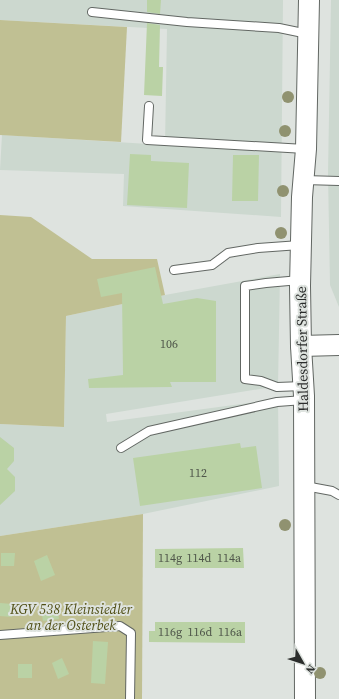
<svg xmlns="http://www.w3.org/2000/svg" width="339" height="699" font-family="'Source Serif 4',serif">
  <rect width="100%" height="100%" fill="#dee3df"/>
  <!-- built -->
  <g fill="#ccd8cf">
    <path d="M0,0H283L281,217L123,206L124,174L0,170L2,135L165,145L167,29L0,20Z"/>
    <path d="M331,0H339V307L330,285L328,174Z"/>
    <path d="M280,274L278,386L106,414L107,422L278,399L279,486L143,514L0,536V424L64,427L66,316L165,295Z"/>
  </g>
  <!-- green -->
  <g fill="#c0c093">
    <path d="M0,20L127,27L121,142L0,135Z"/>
    <path d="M0,215L31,217L92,259H157L165,295L66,316L64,427L0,424Z"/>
    <path d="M143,514L142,699H0V536Z"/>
  </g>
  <!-- building -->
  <g fill="#bad2a5">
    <path d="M147,0H161L160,14L147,12Z"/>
    <path d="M147,23L160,25L159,67H163L162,96L144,95Z"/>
    <path d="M130,154L151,155V161L189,163L187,208L127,205Z"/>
    <path d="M233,155H259L258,201H232Z"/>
    <path d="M155,267L163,304L197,298L216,301V382H170L172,387L89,388L88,379L123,375L122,293L101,297L97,279Z"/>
    <path d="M0,437L14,448V461L7,469L15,477V491L0,505Z"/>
    <path d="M240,443L241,448L256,446L262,488L140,506L133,458Z"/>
    <path d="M243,548L244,568H155V549Z"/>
    <path d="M1,553H15L14,566H1Z"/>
    <path d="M47,555L55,575L41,581L34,561Z"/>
    <path d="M0,603L12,604V617L0,616Z"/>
    <path d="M57,607L59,619L43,621L41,609Z"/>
    <path d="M155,622H245V643L149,642V631H155Z"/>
    <path d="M93,641L108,642L105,684L91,683Z"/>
    <path d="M62,658L69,674L58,679L52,663Z"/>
    <rect x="18" y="664" width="14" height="14"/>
  </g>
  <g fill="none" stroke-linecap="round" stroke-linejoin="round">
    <!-- service casing -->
    <g stroke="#626763" stroke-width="10">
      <g id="service">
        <path d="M92,12L187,22L279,28L308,34"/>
        <path d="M149,106L147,140L305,149"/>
        <path d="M304,180L339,181"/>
        <path d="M174,270L212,265L228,253L258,248L300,245"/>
        <path d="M300,280L266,283L245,286V379L261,381L277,387L303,386"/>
        <path d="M121,448L149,431L277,402L304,400"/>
        <path d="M305,486L332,491L339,495"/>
        <path d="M0,635L120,626L131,633L130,699"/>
      </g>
    </g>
    <!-- tertiary casing -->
    <g stroke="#626763" stroke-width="22">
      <g id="tertiary">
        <path d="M301,346L339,345"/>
        <path d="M305,699L304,396L301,346L300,286L302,197L306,149L309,0"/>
      </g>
    </g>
    <!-- service -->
    <use href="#service" stroke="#fff" stroke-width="8"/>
    <!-- tertiary -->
    <use href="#tertiary" stroke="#fff" stroke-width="20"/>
  </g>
  <!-- trees -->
  <g fill="#909270">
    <circle cx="288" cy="97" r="6"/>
    <circle cx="285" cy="131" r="6"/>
    <circle cx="283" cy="191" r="6"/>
    <circle cx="281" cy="233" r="6"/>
    <circle cx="285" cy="525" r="6"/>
    <circle cx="320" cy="673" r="6"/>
  </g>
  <g text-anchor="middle" stroke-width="4" stroke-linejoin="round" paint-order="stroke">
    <!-- number labels -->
    <g font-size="12" fill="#4f564a">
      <text x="169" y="348">106</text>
      <text x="198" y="477">112</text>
      <text x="170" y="562">114g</text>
      <text x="199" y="562">114d</text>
      <text x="229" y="562">114a</text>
      <text x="170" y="636">116g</text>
      <text x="200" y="636">116d</text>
      <text x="230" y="636">116a</text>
    </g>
    <!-- street labels -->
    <g font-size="14" fill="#2b2d2c" stroke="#dee3df">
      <text transform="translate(302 349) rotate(-91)" y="5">Haldesdorfer Straße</text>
    </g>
    <!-- park labels -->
    <g font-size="14" font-style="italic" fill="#504f15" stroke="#dee3df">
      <text x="71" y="614">KGV 538 Kleinsiedler<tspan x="71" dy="16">an der Osterbek</tspan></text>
    </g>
  </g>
  <!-- north arrow -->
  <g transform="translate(303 663) rotate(129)" stroke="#dee3df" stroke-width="3" paint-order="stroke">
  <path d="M0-3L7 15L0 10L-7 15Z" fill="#2b2d2c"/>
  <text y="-6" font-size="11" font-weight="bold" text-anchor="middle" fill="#2b2d2c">N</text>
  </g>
</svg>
